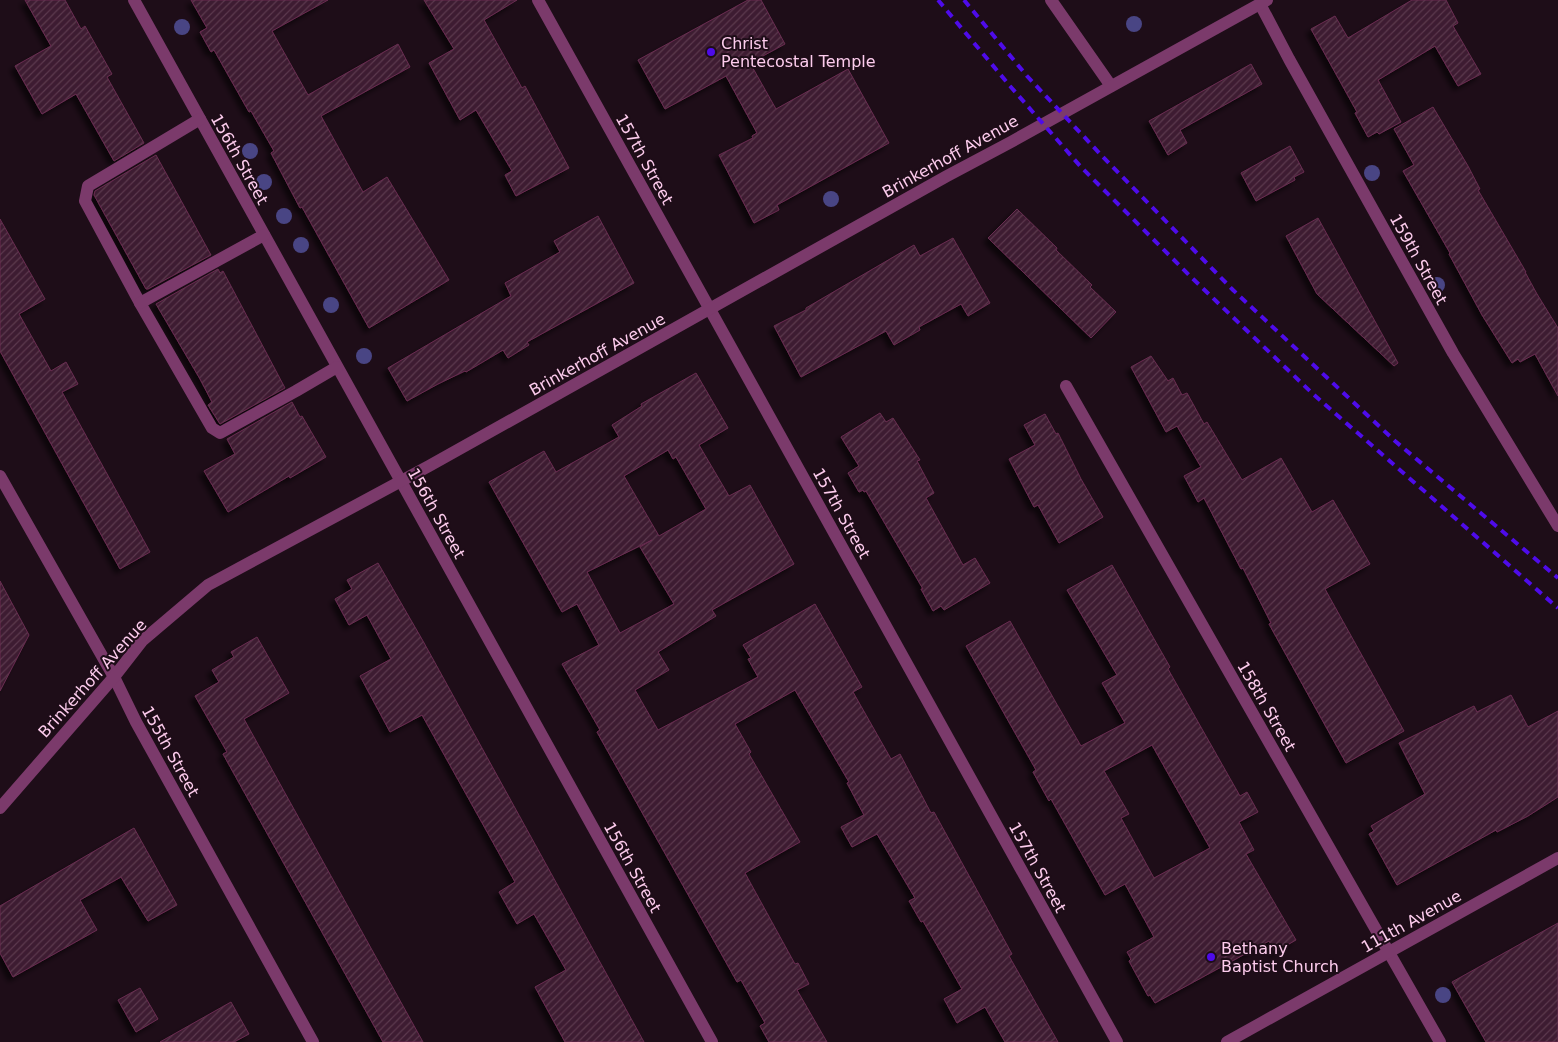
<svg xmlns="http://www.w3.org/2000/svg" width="1558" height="1042" font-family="'DejaVu Sans',sans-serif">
  <defs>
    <pattern id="building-hatch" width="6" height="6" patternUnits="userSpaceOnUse" patternTransform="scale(1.25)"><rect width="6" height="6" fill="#3e1a30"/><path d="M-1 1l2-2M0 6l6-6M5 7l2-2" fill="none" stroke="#5b3a4e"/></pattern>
    <filter id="shadow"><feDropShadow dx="-4.5" dy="4.5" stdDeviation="2.5" flood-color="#0009"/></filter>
  </defs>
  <rect width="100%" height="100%" fill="#1e0d18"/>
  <!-- building -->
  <g fill="url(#building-hatch)" stroke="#692d51" fill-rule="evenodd" filter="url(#shadow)">
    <path d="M25,0H65L81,29L85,26L112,74L107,77L144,143L114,161L76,94L42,114L15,66L51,46Z"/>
    <path d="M191,0H328L272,31L308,95L398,44L410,67L321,116L363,192L387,177L449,280L369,328L302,207L300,208L271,153L274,151L251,111L249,112L214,50L211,52L200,32L207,28Z"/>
    <path d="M424,0H517L484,20L522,88L525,86L569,168L516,196L505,175L512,171L476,110L460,120L429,63L454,49Z"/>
    <path d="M748,0H761L785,44L750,63L776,109L848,69L889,143L777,205L779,210L754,223L719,155L753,138L752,136L757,133L726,76L665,109L638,60Z"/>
    <path d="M1412,0H1446L1458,23L1453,26L1481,74L1458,86L1435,46L1378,80L1401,122L1379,134L1377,132L1368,137L1355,113L1357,112L1311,29L1335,16L1348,38Z"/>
    <path d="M1251,64L1262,84L1180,130L1187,143L1168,155L1149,121Z"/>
    <path d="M1433,107L1468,166L1480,189L1478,190L1526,272H1525L1537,294L1558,328V396L1535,354L1520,362L1518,359L1512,363L1482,315L1449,254L1450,253L1403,171L1414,165L1394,129Z"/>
    <path d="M1290,146L1304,172L1294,177L1295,180L1256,201L1241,173Z"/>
    <path d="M156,155L211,255L148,289H146L94,195L95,191Z"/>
    <path d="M1017,209L1057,248L1056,250L1092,285L1090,287L1116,312L1091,338L988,238Z"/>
    <path d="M598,216L634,283L527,342L529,345L508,358L503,350L466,372L465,371L438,384L407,401L388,368L511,296L505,283L560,252L554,241Z"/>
    <path d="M1318,218L1398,363L1394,366L1317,294L1286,236Z"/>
    <path d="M0,219L45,299L19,314L51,371L66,362L78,384L62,392L150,552L120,569L0,351Z"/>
    <path d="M953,238L990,303L968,316L961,304L919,327L920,330L894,345L886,331L801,377L774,326L806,310V308L914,245L920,256Z"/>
    <path d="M218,269L220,273L223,271L285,388L220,424L208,405L212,402L200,379L156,304Z"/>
    <path d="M1151,356L1168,381L1173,378L1182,395L1187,393L1204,424L1207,422L1242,480L1281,458L1312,512L1333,500L1370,564L1325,589L1404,731L1346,763L1269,624L1271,623L1243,568L1241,569L1204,498L1198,502L1184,476L1201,467L1177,426L1166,432L1131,367Z"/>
    <path d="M696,373L728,428L699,445L729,496L750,485L794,564L712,610L716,616L658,652L669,670L635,690L658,730L758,677L748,659L751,658L743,645L815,604L862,687L853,692L891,759L900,754L931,813L934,812L1012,954L1009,956L1058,1042H1005L985,1007L957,1023L944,999L962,989L923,921L921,922L909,901L915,898L877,834L852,847L841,827L864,815L847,783L849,782L795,690L735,724L751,752L749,754L800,842L745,873L795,964L798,963L809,984L797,990L827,1042H769L760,1026L765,1023L741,980L737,982L597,732L600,730L562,664L599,645L577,604L562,612L489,482L544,451L556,472L619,437L612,425L642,406L641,404ZM668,450L673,459L676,457L706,509L659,536L624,476ZM652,540L640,547L674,604L620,633L587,572Z"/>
    <path d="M292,402L300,417L302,416L326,457L290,478L289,476L228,512L204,471L235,454L227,439Z"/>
    <path d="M880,413L886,422L893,418L920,460L917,461L934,493L926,498L963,565L975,558L990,583L944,610L941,606L933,611L921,589H923L866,491L864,492L863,490L859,492L848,473L859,466L841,437Z"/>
    <path d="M1045,414L1056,434L1058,433L1081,479L1103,517L1059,543L1038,505L1034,507L1009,459L1035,445L1024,425Z"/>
    <path d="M378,563L423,641L644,1042H565L535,987L566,970L534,914L517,924L499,892L515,882L422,715L390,732L360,676L391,659L367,615L349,625L335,599L352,589L347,580Z"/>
    <path d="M1112,565L1170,667L1168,669L1240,796L1247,792L1258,812L1239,822L1254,850L1246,854L1296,940L1275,952L1269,941L1155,1003L1150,995L1148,996L1129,961L1131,959L1127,952L1154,937L1125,884L1105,895L1051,799L1049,801L1033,772L1036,770L966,646L1010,621L1055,701L1081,746L1125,723L1102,683L1117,675L1067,590ZM1152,745L1210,848L1154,878L1121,818L1129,814L1104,771Z"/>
    <path d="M0,581L29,635L0,691Z"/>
    <path d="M257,637L289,693L244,719L423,1042H383L223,754L227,752L195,696L219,682L212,670L234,657L231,652Z"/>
    <path d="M1511,695L1528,727L1558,711V797L1528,816L1497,832L1496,830L1397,885L1369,834L1374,831L1371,826L1425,794L1399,743L1474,706L1477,712Z"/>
    <path d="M134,828L177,905L148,921L121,877L80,900L97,930L13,977L0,953V906Z"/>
    <path d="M1558,923V1042H1486L1452,982Z"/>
    <path d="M140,988L158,1019L136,1032L118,1000Z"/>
    <path d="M231,1002L249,1034L234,1042H160Z"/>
  </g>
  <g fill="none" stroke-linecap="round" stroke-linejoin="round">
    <!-- minor -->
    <g stroke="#7b3a6b" stroke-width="12">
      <path d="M134,0L712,1042"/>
      <path d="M538,0L1117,1042"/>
      <path d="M1051,0L1111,86"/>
      <path d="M1260,4L1289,59L1453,353L1558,526"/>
      <path d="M200,119L88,186L85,201L140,303L212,428L220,433L296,391L337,367"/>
      <path d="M140,303L264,235"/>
      <path d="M1066,386L1440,1042"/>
      <path d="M0,476L114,677L136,722L313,1042"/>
      <path d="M0,808L114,677L142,641L208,585L429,466L947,176L1011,142L1267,0"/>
      <path d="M1227,1042L1558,858"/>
    </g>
    <!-- rail -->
    <g stroke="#4e0bea" stroke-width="4" stroke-dasharray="8 6" stroke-linecap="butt">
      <path d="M938,0L1010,86L1081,167L1191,277L1313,394L1558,608"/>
      <path d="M964,0L1027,76L1103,157L1233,290L1395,441L1558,578"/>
    </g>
  </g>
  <!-- trees -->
  <g fill="#494584">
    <circle cx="1134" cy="24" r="8"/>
    <circle cx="182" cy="27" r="8"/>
    <circle cx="250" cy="151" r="8"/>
    <circle cx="1372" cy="173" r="8"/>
    <circle cx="264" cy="182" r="8"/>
    <circle cx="831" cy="199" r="8"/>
    <circle cx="284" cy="216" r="8"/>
    <circle cx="301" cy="245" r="8"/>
    <circle cx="1437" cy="285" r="8"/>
    <circle cx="331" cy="305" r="8"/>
    <circle cx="364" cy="356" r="8"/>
    <circle cx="1443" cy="995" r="8"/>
  </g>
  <!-- markers -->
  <g fill="#4e0bea" stroke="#1e0d18" stroke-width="2">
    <circle cx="711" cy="52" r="5"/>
    <circle cx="1211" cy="957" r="5"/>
  </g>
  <g text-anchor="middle" stroke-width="4" stroke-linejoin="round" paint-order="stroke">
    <!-- poi labels -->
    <g font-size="16" fill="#fdcced" stroke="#1e0d18" text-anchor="start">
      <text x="721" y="49">Christ<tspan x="721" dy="18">Pentecostal Temple</tspan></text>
      <text x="1221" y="954">Bethany<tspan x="1221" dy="18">Baptist Church</tspan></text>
    </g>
    <!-- street labels -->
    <g font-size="16" fill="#fdcced" stroke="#1e0d18">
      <text transform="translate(950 156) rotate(-29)" y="6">Brinkerhoff Avenue</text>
      <text transform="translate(240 159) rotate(61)" y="6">156th Street</text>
      <text transform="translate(645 159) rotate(61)" y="6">157th Street</text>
      <text transform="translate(1419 259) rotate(61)" y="6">159th Street</text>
      <text transform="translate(597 354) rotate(-29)" y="6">Brinkerhoff Avenue</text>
      <text transform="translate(437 513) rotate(61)" y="6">156th Street</text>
      <text transform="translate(842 513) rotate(61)" y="6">157th Street</text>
      <text transform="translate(92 678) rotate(-48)" y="6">Brinkerhoff Avenue</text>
      <text transform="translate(1267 706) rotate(60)" y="6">158th Street</text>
      <text transform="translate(171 751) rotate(61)" y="6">155th Street</text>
      <text transform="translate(633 867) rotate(61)" y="6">156th Street</text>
      <text transform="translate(1038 867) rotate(61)" y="6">157th Street</text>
      <text transform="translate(1411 921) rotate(-29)" y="6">111th Avenue</text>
    </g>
  </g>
</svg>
